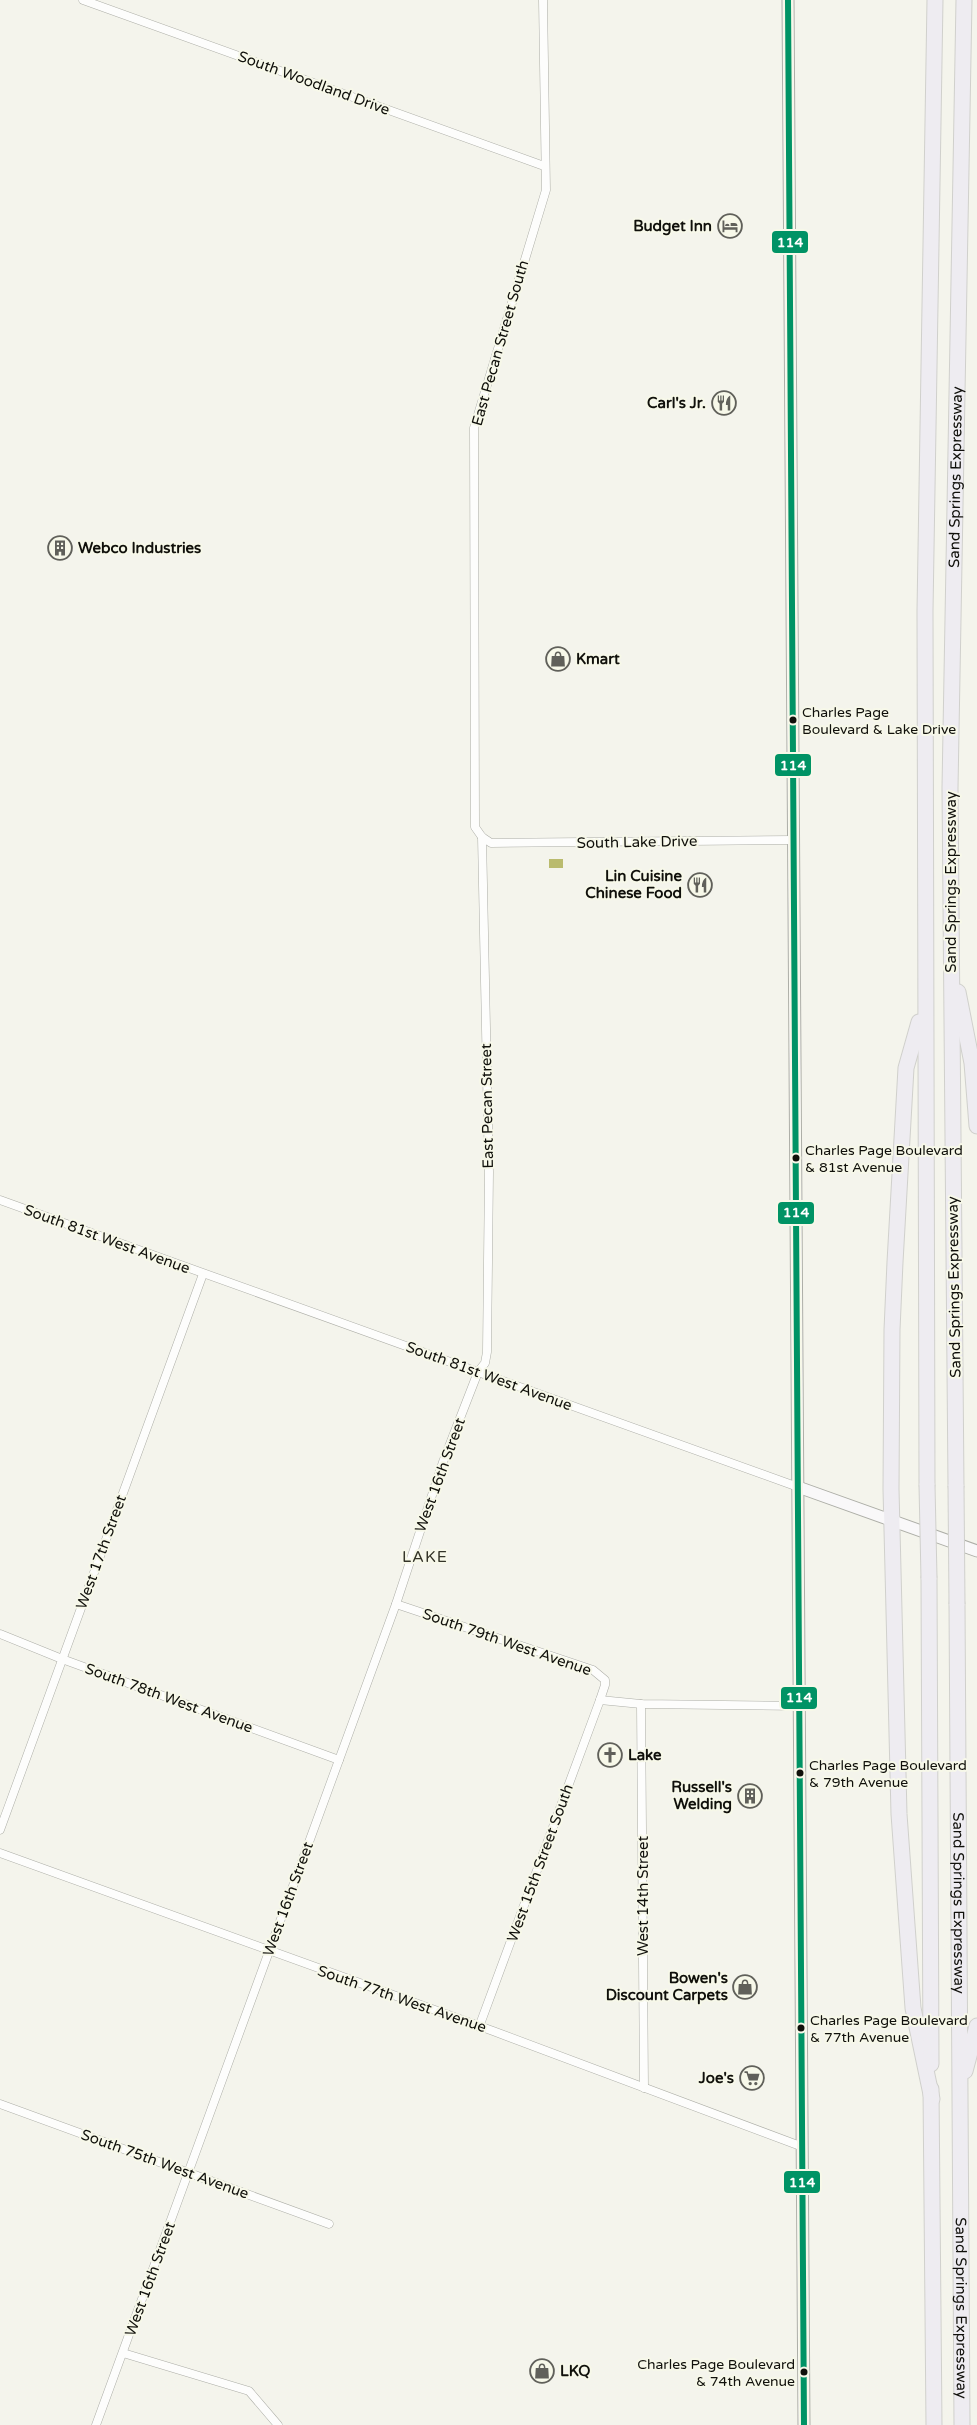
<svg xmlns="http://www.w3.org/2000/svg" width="977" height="2425" font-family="'Varela Round',sans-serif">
  <rect width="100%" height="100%" fill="#f4f4ec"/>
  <!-- water -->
  <rect fill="#babb6e" x="549" y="859" width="14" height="9"/>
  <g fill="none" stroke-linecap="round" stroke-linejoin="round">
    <!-- street casing -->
    <g stroke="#adaea7" stroke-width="9">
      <g id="street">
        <path d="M83,0L544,166"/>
        <path d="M543,0L546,190L474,428L475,827L482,837L491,843L794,840"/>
        <path d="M0,1200L798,1487"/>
        <path d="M396,1604L593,1670L605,1680V1685L600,1700L479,2027"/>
        <path d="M0,1634L62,1659L339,1760"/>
        <path d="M600,1700L641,1704L800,1706"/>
        <path d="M641,1704L644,2088"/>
        <path d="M0,1830L203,1274"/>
        <path d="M0,1853L493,2031L803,2147"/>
        <path d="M0,2104L329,2224"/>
        <path d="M123,2353L249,2391L278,2425"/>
        <path d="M96,2425L396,1604L443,1462L478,1372L485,1363L487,1352L489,1172L482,837"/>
      </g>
    </g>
    <!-- secondary casing -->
    <g stroke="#adaea7" stroke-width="13">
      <g id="secondary">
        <path d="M788,0L804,2425"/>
        <path d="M798,1487L977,1551"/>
      </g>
    </g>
    <!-- highway casing -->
    <g stroke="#d0d0cc" stroke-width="17">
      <g id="highway">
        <path d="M958,992L972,1063L977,1126"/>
        <path d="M919,1022L906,1068L895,1262L892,1330L891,1489L899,1814L913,2008L932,2099"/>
        <path d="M927,1485L925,611L935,0"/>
        <path id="s1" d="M956,1486L950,788L964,0"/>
        <path d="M929,1578L931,2064"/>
        <path id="s2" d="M957,1604L962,2425"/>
        <path d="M965,2071L977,2026"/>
        <path d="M931,2089L934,2425"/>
      </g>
    </g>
    <!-- street -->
    <use href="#street" stroke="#fdfdfc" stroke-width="8"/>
    <!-- secondary -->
    <use href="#secondary" stroke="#f9f8f9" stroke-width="11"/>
    <!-- highway -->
    <use href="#highway" stroke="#eeecf1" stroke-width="15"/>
    <!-- highway-bridge casing -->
    <g stroke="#d0d0cc" stroke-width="17" stroke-linecap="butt">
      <g id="highway-bridge">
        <path d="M927,1485L929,1578"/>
        <path d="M956,1486L957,1604"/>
      </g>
    </g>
    <!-- highway-bridge -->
    <use href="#highway-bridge" stroke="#eeecf1" stroke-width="15"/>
    <!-- bus-1 casing -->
    <g stroke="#f7f8e9" stroke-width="10">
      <path id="bus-1" d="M788,0L804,2425"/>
    </g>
    <!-- bus-1 -->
    <use href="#bus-1" stroke="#009365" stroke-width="6"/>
  </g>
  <!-- icons -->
  <defs>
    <g id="hotel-ring" transform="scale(1.25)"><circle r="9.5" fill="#f7f8e9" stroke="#60605a" stroke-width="1.5"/><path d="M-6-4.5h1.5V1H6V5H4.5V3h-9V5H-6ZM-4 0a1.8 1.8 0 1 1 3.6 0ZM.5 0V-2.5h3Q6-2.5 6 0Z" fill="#60605a"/></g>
    <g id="restaurant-ring" transform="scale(1.25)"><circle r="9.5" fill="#f7f8e9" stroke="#60605a" stroke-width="1.5"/><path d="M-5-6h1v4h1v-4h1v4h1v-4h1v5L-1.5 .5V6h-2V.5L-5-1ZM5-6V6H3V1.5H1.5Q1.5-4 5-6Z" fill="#60605a"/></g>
    <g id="building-ring" transform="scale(1.25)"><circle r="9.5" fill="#f7f8e9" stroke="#60605a" stroke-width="1.5"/><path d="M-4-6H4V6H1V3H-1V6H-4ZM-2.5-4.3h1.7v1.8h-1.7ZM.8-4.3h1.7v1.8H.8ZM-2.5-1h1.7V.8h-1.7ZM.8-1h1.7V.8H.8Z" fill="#60605a"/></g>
    <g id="shop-ring" transform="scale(1.25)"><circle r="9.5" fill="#f7f8e9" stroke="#60605a" stroke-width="1.5"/><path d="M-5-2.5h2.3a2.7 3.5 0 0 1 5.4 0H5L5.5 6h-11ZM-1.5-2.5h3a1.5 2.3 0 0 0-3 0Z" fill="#60605a"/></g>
    <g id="church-ring" transform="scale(1.25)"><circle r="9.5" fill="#f7f8e9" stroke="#60605a" stroke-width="1.5"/><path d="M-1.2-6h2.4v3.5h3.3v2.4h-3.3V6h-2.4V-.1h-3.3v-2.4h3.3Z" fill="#60605a"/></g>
    <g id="supermarket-ring" transform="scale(1.25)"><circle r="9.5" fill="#f7f8e9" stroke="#60605a" stroke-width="1.5"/><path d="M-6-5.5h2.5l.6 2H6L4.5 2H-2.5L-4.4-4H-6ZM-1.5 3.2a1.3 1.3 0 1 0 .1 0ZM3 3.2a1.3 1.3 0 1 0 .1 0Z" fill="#60605a"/></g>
  </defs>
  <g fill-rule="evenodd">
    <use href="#hotel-ring" x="730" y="226"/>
    <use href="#restaurant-ring" x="724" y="403"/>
    <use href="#building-ring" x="60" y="548"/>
    <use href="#shop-ring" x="558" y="659"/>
    <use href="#restaurant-ring" x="700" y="885"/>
    <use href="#church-ring" x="610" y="1755"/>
    <use href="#building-ring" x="750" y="1796"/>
    <use href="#shop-ring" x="745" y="1987"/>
    <use href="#supermarket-ring" x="752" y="2078"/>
    <use href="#shop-ring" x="542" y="2371"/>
  </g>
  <!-- markers -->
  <g fill="#10100b" stroke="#f7f8e9" stroke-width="2">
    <circle cx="793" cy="720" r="4.5"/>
    <circle cx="796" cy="1158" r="4.5"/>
    <circle cx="800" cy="1773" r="4.5"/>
    <circle cx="801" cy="2028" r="4.5"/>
    <circle cx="804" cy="2372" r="4.5"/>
  </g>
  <g text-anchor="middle" stroke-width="4" stroke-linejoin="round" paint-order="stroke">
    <!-- bus labels -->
    <g font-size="14" fill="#10100b" stroke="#f7f8e9" text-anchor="start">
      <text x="802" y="717">Charles Page<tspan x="802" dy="17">Boulevard &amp; Lake Drive</tspan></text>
      <text x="805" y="1155">Charles Page Boulevard<tspan x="805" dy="17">&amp; 81st Avenue</tspan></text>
      <text x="809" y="1770">Charles Page Boulevard<tspan x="809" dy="17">&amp; 79th Avenue</tspan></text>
      <text x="810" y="2025">Charles Page Boulevard<tspan x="810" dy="17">&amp; 77th Avenue</tspan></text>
      <text x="795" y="2369" text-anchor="end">Charles Page Boulevard<tspan x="795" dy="17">&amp; 74th Avenue</tspan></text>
    </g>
    <!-- street labels -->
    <g font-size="15" fill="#10100b" stroke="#f7f8e9">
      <text transform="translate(314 83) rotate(20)" y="5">South Woodland Drive</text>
      <text transform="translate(500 343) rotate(-74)" y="5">East Pecan Street South</text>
      <text dy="5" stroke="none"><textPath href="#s1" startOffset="1009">Sand Springs Expressway</textPath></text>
      <text transform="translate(637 842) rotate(-1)" y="5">South Lake Drive</text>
      <text transform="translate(951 882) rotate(-90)" y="5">Sand Springs Expressway</text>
      <text transform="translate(487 1106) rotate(-91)" y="5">East Pecan Street</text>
      <text transform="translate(107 1239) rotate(20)" y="5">South 81st West Avenue</text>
      <text transform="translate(954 1287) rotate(-91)" y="5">Sand Springs Expressway</text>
      <text transform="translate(489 1376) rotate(20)" y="5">South 81st West Avenue</text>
      <text transform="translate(440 1475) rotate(-70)" y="5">West 16th Street</text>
      <text transform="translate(101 1552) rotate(-70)" y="5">West 17th Street</text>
      <text transform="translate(507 1642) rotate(19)" y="5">South 79th West Avenue</text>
      <text transform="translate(169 1698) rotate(20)" y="5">South 78th West Avenue</text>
      <text transform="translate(540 1863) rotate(-70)" y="5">West 15th Street South</text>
      <text transform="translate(643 1896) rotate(-90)" y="5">West 14th Street</text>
      <text transform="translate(288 1899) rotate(-70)" y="5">West 16th Street</text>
      <text dy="5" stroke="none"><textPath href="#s2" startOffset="299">Sand Springs Expressway</textPath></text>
      <text transform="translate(402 1999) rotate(19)" y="5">South 77th West Avenue</text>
      <text transform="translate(165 2164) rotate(20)" y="5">South 75th West Avenue</text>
      <text transform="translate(150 2279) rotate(-70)" y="5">West 16th Street</text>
      <text dy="5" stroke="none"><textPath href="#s2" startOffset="704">Sand Springs Expressway</textPath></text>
    </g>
    <!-- poi labels -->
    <g font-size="15" font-weight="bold" fill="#10100b" stroke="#f7f8e9" text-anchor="end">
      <text x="712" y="231">Budget Inn</text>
      <text x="706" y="408">Carl's Jr.</text>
      <text x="78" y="553" text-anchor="start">Webco Industries</text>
      <text x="576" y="664" text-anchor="start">Kmart</text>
      <text x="682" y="881">Lin Cuisine<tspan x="682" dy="17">Chinese Food</tspan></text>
      <text x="628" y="1760" text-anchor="start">Lake</text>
      <text x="732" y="1792">Russell's<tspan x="732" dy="17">Welding</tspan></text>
      <text x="728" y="1983">Bowen's<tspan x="728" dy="17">Discount Carpets</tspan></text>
      <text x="734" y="2083">Joe's</text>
      <text x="560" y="2376" text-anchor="start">LKQ</text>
    </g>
    <!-- neighbourhood labels -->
    <g font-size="16" letter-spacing="1" fill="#343429" stroke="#f7f8e9">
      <text x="425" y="1562">LAKE</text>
    </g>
  </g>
  <g stroke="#f7f8e9" stroke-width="2">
    <rect x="771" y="230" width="38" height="24" rx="5" fill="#009365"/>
    <rect x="774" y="753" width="38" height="24" rx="5" fill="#009365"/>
    <rect x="777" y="1201" width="38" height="24" rx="5" fill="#009365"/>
    <rect x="780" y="1686" width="38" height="24" rx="5" fill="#009365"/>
    <rect x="783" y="2170" width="38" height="24" rx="5" fill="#009365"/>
  </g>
  <g font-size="14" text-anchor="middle" font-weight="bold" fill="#fff">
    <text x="790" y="247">114</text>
    <text x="793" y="770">114</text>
    <text x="796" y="1217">114</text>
    <text x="799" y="1702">114</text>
    <text x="802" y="2187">114</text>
  </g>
</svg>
